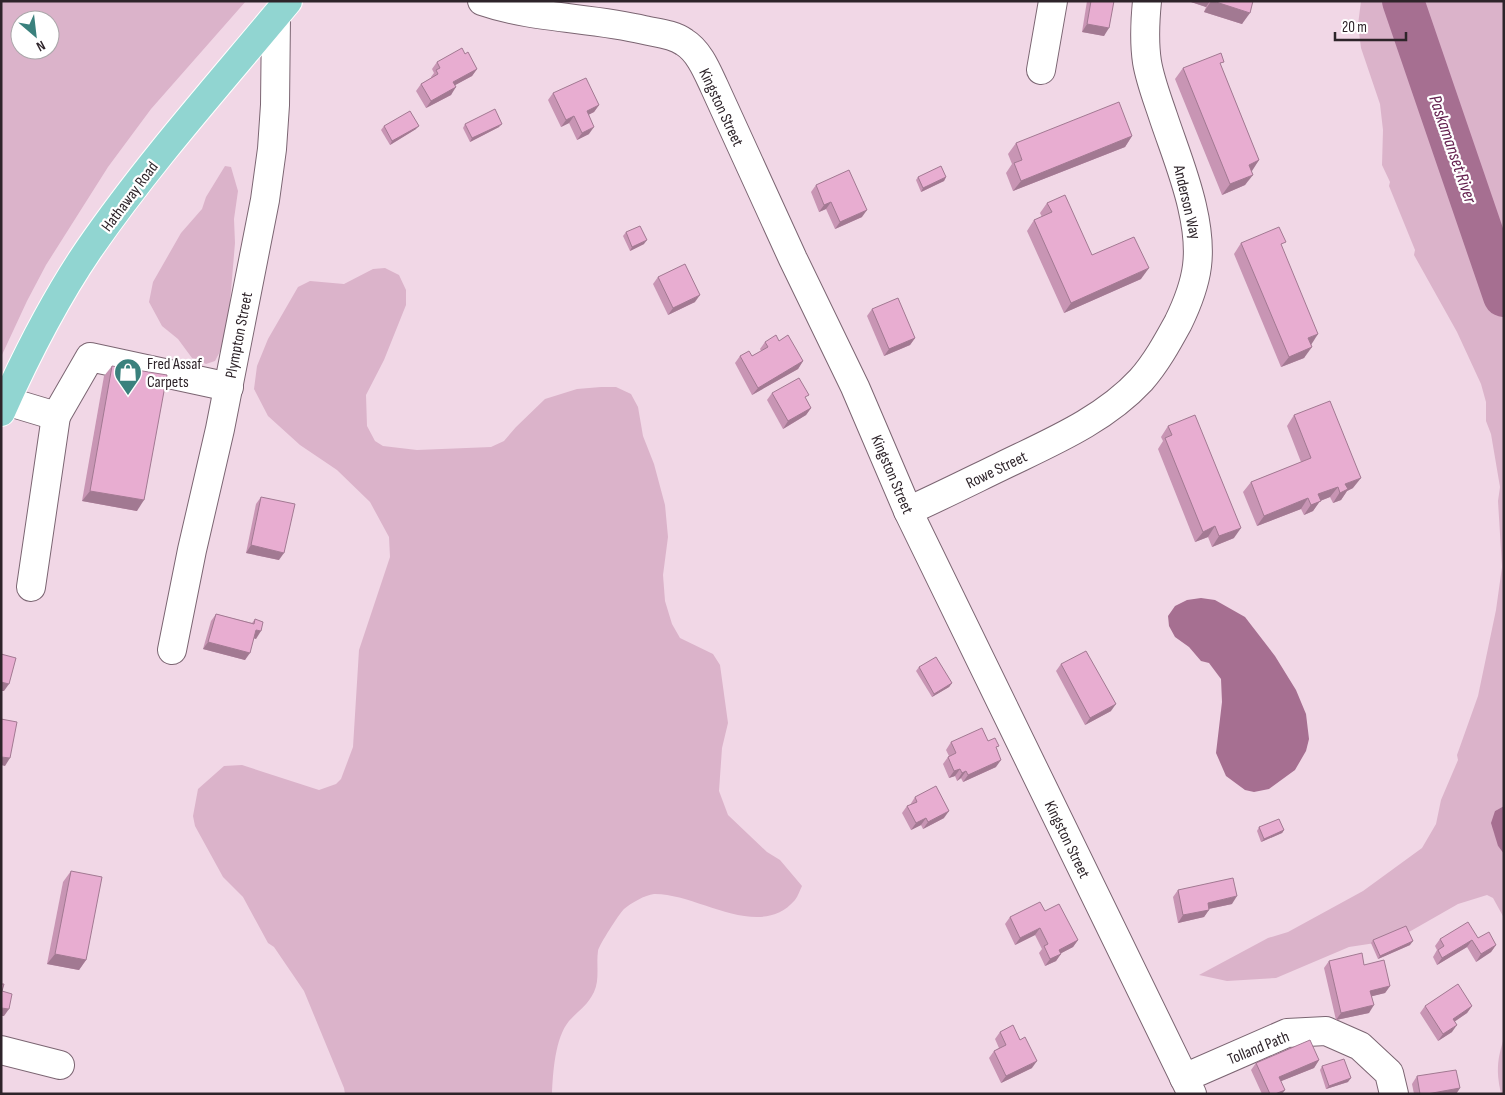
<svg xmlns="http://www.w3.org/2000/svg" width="1505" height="1095" font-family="'Sofia Sans Condensed',sans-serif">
  <rect width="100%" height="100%" fill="#f1d7e6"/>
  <!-- green -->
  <g fill="#dbb3ca" fill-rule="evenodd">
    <path d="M1,1H246L151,109L108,167L46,265L27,301L1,357ZM20,20H50V50H20Z"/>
    <path d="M1361,1H1504V806L1495,811L1498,846L1504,854V918L1493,898L1487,895L1458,904L1395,940L1349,947L1276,978L1227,981L1199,975L1268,938L1288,932L1363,891L1422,848L1436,824L1441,800L1458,760L1457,755L1478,696L1496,610L1502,567L1498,501L1500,487L1491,434L1486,421V402L1481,384L1457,332L1414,255L1415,250L1389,186L1390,182L1382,165L1383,130L1380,104L1361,48L1358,25Z"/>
    <path d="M225,166L231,167L238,191L234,219L235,243L227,338L215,361L206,364L192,358L178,339L162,326L149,302L153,282L181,233L202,209L206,197Z"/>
    <path d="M385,268L399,275L406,290V305L384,360L366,395L367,426L375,441L383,446L417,450L491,447L504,441L516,427L545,399L577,389L601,387H616L631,394L638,407L643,436L654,464L665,505L668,537L663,575L665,601L672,624L680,638L713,654L720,665L728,723L722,748L719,791L728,815L767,852L780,860L802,886C800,890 798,896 795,900C759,942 698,893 654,894C645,895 631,903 624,909C619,914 599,945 598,951C596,964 600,979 594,992C588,1005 578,1011 569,1021C555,1038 553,1072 552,1094H345L344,1088L304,991L274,947L268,943L243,897L223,877L195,826L193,816L198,789L224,766L242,765L319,790L336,784L341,779L353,747L359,650L390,557L389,537L370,502L337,470L300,445L268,416L254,389L257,366L268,339L298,287L310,281L344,284L373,269Z"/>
    <path d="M1504,1038V1094H1501C1496,1071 1497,1060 1504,1038Z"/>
  </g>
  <!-- water -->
  <g fill="#a66f91">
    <path d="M1201,598L1215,600L1245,617L1275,656L1296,690L1306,714L1309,739L1306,751L1295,770L1269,789L1254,792L1245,790L1226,776L1216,753L1222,702L1221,679L1209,663L1201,661L1189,647L1175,637L1169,626L1168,616L1175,606L1187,600Z"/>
    <path d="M1504,806V854L1498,846L1491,823L1495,811Z"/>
  </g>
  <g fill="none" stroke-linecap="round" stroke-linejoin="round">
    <!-- river -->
    <path stroke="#a66f91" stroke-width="42" d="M1403,1L1504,296"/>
    <!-- minor casing -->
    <g stroke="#7b6572" stroke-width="30">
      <g id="minor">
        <path d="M482,1C534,19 591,17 644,30C657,33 673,34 684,42C699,51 707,71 714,86L793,259L855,387L908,511L1192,1094"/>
        <path d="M1041,70L1053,1"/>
        <path d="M6,401L56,416L90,357L229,387"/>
        <path d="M908,511C939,497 969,482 1000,467C1049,443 1103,421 1141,380C1156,363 1167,343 1178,323C1199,280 1203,253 1192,206C1185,175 1173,146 1163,116C1157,98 1150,80 1147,62C1144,42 1145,21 1147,1"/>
        <path d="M31,587L56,416"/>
        <path d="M172,650L192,550L220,429L265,200L272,149L275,105L276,16"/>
        <path d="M1,1050L60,1065"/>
        <path d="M1184,1078L1287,1033L1326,1031L1360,1046L1389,1073L1394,1094"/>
      </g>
    </g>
    <!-- major casing -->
    <g stroke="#fff" stroke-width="30">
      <path id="major" d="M1,412C26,356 55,299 89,249C149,162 221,82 288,1"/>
    </g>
    <!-- minor -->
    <use href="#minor" stroke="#fff" stroke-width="28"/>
    <!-- major -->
    <use href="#major" stroke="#91d5d1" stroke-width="28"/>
  </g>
  <!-- wall -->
  <g fill="#c895b4">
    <path d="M1087,1H1114L1104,36L1082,32Z"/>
    <path d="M1188,1H1253L1242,24L1204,12L1206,7Z"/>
    <path d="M465,54L477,69L472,76L455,85L451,95L426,108L416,91L421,84L431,78V77L434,73L432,69L437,62Z"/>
    <path d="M1221,66L1259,160L1251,171L1245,185L1222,195L1175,79L1183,68Z"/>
    <path d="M553,93L599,105L594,112L588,115L589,134L577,140L569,123L561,127L548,100Z"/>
    <path d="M465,124L499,127L470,142L463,128Z"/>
    <path d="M384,126L416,129L390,145L381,130Z"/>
    <path d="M1132,136L1125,147L1013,191L1006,173L1012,164L1008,154L1016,143Z"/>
    <path d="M918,177H946L944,181L921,192L916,180Z"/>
    <path d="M816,185L862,217L835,229L826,209L819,212L811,192Z"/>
    <path d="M1047,203L1092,255L1141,279L1064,313L1027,231L1034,220L1042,217L1040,213Z"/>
    <path d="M626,232L644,244L630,251L623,236Z"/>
    <path d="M1241,243L1282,247L1311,345L1304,358L1281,367L1234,254Z"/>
    <path d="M658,277L695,302L668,315L653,284Z"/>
    <path d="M872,309L915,338L910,345L884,356L867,316Z"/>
    <path d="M779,341L803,361L798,369L752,395L735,363L740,356H752L761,351L760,349L765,342Z"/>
    <path d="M112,366L137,511L82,501L104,376Z"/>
    <path d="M772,393L806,399L811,408L806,415L783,429L767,400Z"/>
    <path d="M1294,415L1353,488L1347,491L1341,500L1333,503L1330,497L1320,501L1313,511L1304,515L1301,509L1257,526L1243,492L1251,482L1301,462L1287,426Z"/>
    <path d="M1168,426L1234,538L1212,547L1208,537L1195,542L1158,449L1163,441L1161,437Z"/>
    <path d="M261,497L279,560L246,553L256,504Z"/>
    <path d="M216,614L252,623L255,619L256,639L254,638L245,660L203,649L211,621Z"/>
    <path d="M1061,664L1111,711L1085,725L1056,671Z"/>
    <path d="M919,667L952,683L949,687L932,697L916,671Z"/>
    <path d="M988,741L997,750L996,767L963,782L961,778L957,781L955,776L949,778L943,764L948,757L949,756L946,750L951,742Z"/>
    <path d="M915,797L944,818L923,829L921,825L911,830L902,813L907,806L910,805Z"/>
    <path d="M1259,827L1284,830L1282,833L1261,842L1257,831Z"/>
    <path d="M71,871L86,960L79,970L47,964L63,882Z"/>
    <path d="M1178,890L1232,904L1209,909L1204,917L1178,923L1173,897Z"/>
    <path d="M1010,917L1078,940L1073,947L1061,953L1056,961L1045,966L1039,953L1042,949L1035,935L1015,945L1005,924Z"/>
    <path d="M1478,938L1496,945L1491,952L1476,962L1467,947L1437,965L1433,957L1437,950L1435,946L1440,939Z"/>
    <path d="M1373,940L1410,945L1378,959L1371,943Z"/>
    <path d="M1329,961L1390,986L1385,993L1372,996L1369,1013L1336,1020L1324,968Z"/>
    <path d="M1425,1006H1472L1467,1013L1454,1022L1452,1032L1438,1041L1420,1013Z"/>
    <path d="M1000,1032L1032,1068L1001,1083L989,1058L994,1051L999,1048L995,1039Z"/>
    <path d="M1319,1060L1314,1068L1281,1081L1282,1094H1262L1251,1070L1256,1063Z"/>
    <path d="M1322,1066L1348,1082L1326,1089L1320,1070Z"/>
    <path d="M1417,1076L1460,1088L1456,1094H1414L1412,1084Z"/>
  </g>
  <!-- shaded-wall -->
  <g fill="#a27992">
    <path d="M1188,1H1210L1206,7Z"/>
    <path d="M1211,1H1213L1250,13L1242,24L1204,12Z"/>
    <path d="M1087,24L1109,28L1104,36L1082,32Z"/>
    <path d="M477,69L472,76L448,89L453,82Z"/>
    <path d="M456,87L451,95L426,108L431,101Z"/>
    <path d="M599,105L594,112L582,118L587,111Z"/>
    <path d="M574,116L569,123L561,127L566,120Z"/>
    <path d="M502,124L499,127L470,142L472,138Z"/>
    <path d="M419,126L416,129L390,145L392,141Z"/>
    <path d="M594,127L589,134L577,140L582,133Z"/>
    <path d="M1132,136L1125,147L1013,191L1021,181Z"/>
    <path d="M1259,160L1252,171L1241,176L1249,165Z"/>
    <path d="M1253,175L1245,185L1222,195L1230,184Z"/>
    <path d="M946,177L944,181L921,192L923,188Z"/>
    <path d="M831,202L826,209L819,212L824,205Z"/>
    <path d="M867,210L862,217L835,229L840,222Z"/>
    <path d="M647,240L644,244L630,251L632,247Z"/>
    <path d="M1149,268L1141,279L1064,313L1071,303Z"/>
    <path d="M700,295L695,302L668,315L673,308Z"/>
    <path d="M1318,334L1311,345L1308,338Z"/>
    <path d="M915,338L910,345L884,356L889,349Z"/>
    <path d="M1312,347L1304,358L1281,367L1289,357Z"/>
    <path d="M803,361L798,369L752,395L758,388Z"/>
    <path d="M811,408L806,415L783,429L788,421Z"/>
    <path d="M1361,478L1353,488L1347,491L1341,500L1333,503L1345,484Z"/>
    <path d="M1338,487L1330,497L1320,501L1313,511L1304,515L1318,494Z"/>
    <path d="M90,491L144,500L137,511L82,501Z"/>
    <path d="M1308,498L1301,509L1257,526L1264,516Z"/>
    <path d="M1215,526L1208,537L1195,542L1203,532Z"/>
    <path d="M1241,528L1234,538L1212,547L1219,536Z"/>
    <path d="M251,545L284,553L279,560L246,553Z"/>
    <path d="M256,630L261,631L256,639L251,637Z"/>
    <path d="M208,642L250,653L245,660L203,649Z"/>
    <path d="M1,682L9,684L4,691H1Z"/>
    <path d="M952,683L949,687L932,697L934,694Z"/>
    <path d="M1116,704L1111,711L1085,725L1090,718Z"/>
    <path d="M1,757L10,758L5,766L1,765Z"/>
    <path d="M1001,760L996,767L963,782L968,775Z"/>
    <path d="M960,769L955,776L949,778L954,771Z"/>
    <path d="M966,771L961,778L957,781L962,773Z"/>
    <path d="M949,811L944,818L923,829L928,822Z"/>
    <path d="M926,818L921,825L911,830L916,823Z"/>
    <path d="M1284,830L1282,833L1261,842L1264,839Z"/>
    <path d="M1237,896L1232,904L1203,910L1208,903Z"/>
    <path d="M1209,910L1204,917L1178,923L1183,915Z"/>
    <path d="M1040,928L1035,935L1015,945L1020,938Z"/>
    <path d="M1078,940L1073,947L1054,957L1059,950Z"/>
    <path d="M1472,940L1467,947L1437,965L1442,958Z"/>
    <path d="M1413,941L1410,945L1378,959L1380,956Z"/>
    <path d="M1496,945L1491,952L1476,962L1481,954Z"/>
    <path d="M55,954L86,960L79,970L47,964Z"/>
    <path d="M1061,954L1056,961L1045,966L1050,959Z"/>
    <path d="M1390,986L1385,993L1365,998L1370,991Z"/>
    <path d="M1374,1005L1369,1013L1336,1020L1341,1013Z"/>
    <path d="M1472,1006L1467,1013L1448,1026L1453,1019Z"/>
    <path d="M1,1008L9,1009L4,1016H1Z"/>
    <path d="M1457,1025L1452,1032L1438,1041L1443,1034Z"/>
    <path d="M1319,1060L1314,1068L1274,1084L1279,1077Z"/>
    <path d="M1037,1061L1032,1068L1001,1083L1006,1076Z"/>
    <path d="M1351,1078L1348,1082L1326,1089L1329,1086Z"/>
    <path d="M1460,1088L1456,1094H1427Z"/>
    <path d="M1285,1090L1282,1094H1275Z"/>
  </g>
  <!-- building -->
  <g fill="#e8add1" stroke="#a27992">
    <path d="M1091,1H1114L1109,28L1087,24Z"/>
    <path d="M1213,1H1253L1250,13Z"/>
    <path d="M462,48L465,54L468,52L477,69L453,82L456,87L431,101L421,84L438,74L436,70L440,68L437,62Z"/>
    <path d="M1221,53L1224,62L1220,63L1259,160L1249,165L1253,175L1230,184L1183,68Z"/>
    <path d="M586,78L599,105L587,111L594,127L582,133L574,116L566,120L553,93Z"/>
    <path d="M1119,102L1132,136L1021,181L1014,163L1022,160L1016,143Z"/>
    <path d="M495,109L502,124L472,138L465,124Z"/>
    <path d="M410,111L419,126L392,141L384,126Z"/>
    <path d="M941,166L946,177L923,188L918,177Z"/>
    <path d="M849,170L867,210L840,222L831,202L824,205L816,185Z"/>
    <path d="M1065,195L1092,255L1134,237L1149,268L1071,303L1034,220L1052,212L1047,203Z"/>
    <path d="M640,226L647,240L632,247L626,232Z"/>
    <path d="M1279,227L1286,242L1281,244L1318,334L1308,338L1312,347L1289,357L1241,243Z"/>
    <path d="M685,264L700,295L673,308L658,277Z"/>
    <path d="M898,298L915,338L889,349L872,309Z"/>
    <path d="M776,335L779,341L788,335L803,361L758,388L740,356L749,351L752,356L768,347L765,342Z"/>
    <path d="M112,366L167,375L144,500L90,491Z"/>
    <path d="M799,378L809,395L805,397L811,408L788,421L772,393Z"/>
    <path d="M1330,401L1361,478L1345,484L1348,489L1340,493L1338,487L1318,494L1321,501L1311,505L1308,498L1264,516L1251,482L1311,458L1294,415Z"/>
    <path d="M1195,415L1241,528L1219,536L1215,526L1203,532L1165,438L1172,435L1168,426Z"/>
    <path d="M261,497L295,504L284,553L251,545Z"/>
    <path d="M216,614L254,624L255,619L263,622L261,631L256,630L250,653L208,642Z"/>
    <path d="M1086,651L1116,704L1090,718L1061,664Z"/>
    <path d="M1,654L16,658L9,684L1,682Z"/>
    <path d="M936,657L952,683L934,694L919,667Z"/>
    <path d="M1,719L17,722L10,758L1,757Z"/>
    <path d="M982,728L988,741L995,738L999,746L996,747L1001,760L968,775L966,771L962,773L960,769L954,771L948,757L956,753L951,742Z"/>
    <path d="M936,786L949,811L928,822L926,818L916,823L907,806L917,802L915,797Z"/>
    <path d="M1279,819L1284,830L1264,839L1259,827Z"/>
    <path d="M71,871L102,877L86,960L55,954Z"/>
    <path d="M1233,878L1237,896L1208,903L1209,910L1183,915L1178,890Z"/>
    <path d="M1040,902L1045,911L1059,904L1078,940L1059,950L1061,954L1050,959L1044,946L1048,944L1040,928L1020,938L1010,917Z"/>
    <path d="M1468,922L1478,938L1489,932L1496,945L1481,954L1472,940L1442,958L1438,950L1444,946L1440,939Z"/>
    <path d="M1406,926L1413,941L1380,956L1373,940Z"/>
    <path d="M1362,953L1364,965L1384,960L1390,986L1370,991L1374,1005L1341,1013L1329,961Z"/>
    <path d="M1,984H4L2,991L12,994L9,1009L1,1008Z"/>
    <path d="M1458,984L1472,1006L1453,1019L1457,1025L1443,1034L1425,1006Z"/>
    <path d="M1013,1025L1020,1040L1025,1037L1037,1061L1006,1076L994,1051L1006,1045L1000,1032Z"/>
    <path d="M1310,1040L1319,1060L1279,1077L1285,1090L1275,1094H1270L1256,1063Z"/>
    <path d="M1344,1059L1351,1078L1329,1086L1322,1066Z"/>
    <path d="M1456,1070L1460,1088L1427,1094H1420L1417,1076Z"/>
  </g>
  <!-- icons -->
  <defs>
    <g id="shop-pin" transform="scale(1.4375)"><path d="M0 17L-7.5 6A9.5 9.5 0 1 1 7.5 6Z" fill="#3a817d" stroke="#fff"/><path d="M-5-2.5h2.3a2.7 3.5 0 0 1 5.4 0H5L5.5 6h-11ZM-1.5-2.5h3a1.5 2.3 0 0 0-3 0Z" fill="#fff"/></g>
  </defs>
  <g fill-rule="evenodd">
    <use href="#shop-pin" x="128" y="372"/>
  </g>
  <g text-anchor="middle" stroke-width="4.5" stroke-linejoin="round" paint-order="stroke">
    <!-- street labels -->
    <g font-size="16" fill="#2e242a" stroke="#fff">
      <text transform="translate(722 107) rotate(65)" y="6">Kingston Street</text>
      <text transform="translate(129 196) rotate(-53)" y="6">Hathaway Road</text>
      <text transform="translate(1188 202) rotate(77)" y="6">Anderson Way</text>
      <text transform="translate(238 335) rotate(-79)" y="6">Plympton Street</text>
      <text transform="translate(996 469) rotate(-26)" y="6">Rowe Street</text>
      <text transform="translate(893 474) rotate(67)" y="6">Kingston Street</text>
      <text transform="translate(1068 839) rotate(64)" y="6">Kingston Street</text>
      <text transform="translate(1258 1047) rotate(-22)" y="6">Tolland Path</text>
    </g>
    <!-- poi labels -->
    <g font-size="16" fill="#2e242a" stroke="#fff" text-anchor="start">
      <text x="147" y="369">Fred Assaf<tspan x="147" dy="18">Carpets</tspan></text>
    </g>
    <!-- water labels -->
    <g font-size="18" font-style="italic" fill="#64214f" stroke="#fff">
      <text transform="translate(1453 149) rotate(71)" y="6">Paskamanset River</text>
    </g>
  </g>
  <!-- border -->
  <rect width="1505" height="1095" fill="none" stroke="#2e242a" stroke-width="5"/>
  <!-- north arrow -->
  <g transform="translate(35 35) rotate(152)"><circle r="24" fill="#ffffff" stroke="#aba7aa"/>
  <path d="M0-4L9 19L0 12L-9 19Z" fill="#3a817d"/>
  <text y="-8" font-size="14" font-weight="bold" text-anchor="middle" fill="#2e242a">N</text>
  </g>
  <!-- scale -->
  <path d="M1335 32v8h71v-8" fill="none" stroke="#2e242a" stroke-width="2.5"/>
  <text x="1342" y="32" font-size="15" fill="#2e242a" stroke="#ffffff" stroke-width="4" paint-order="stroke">20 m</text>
</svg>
